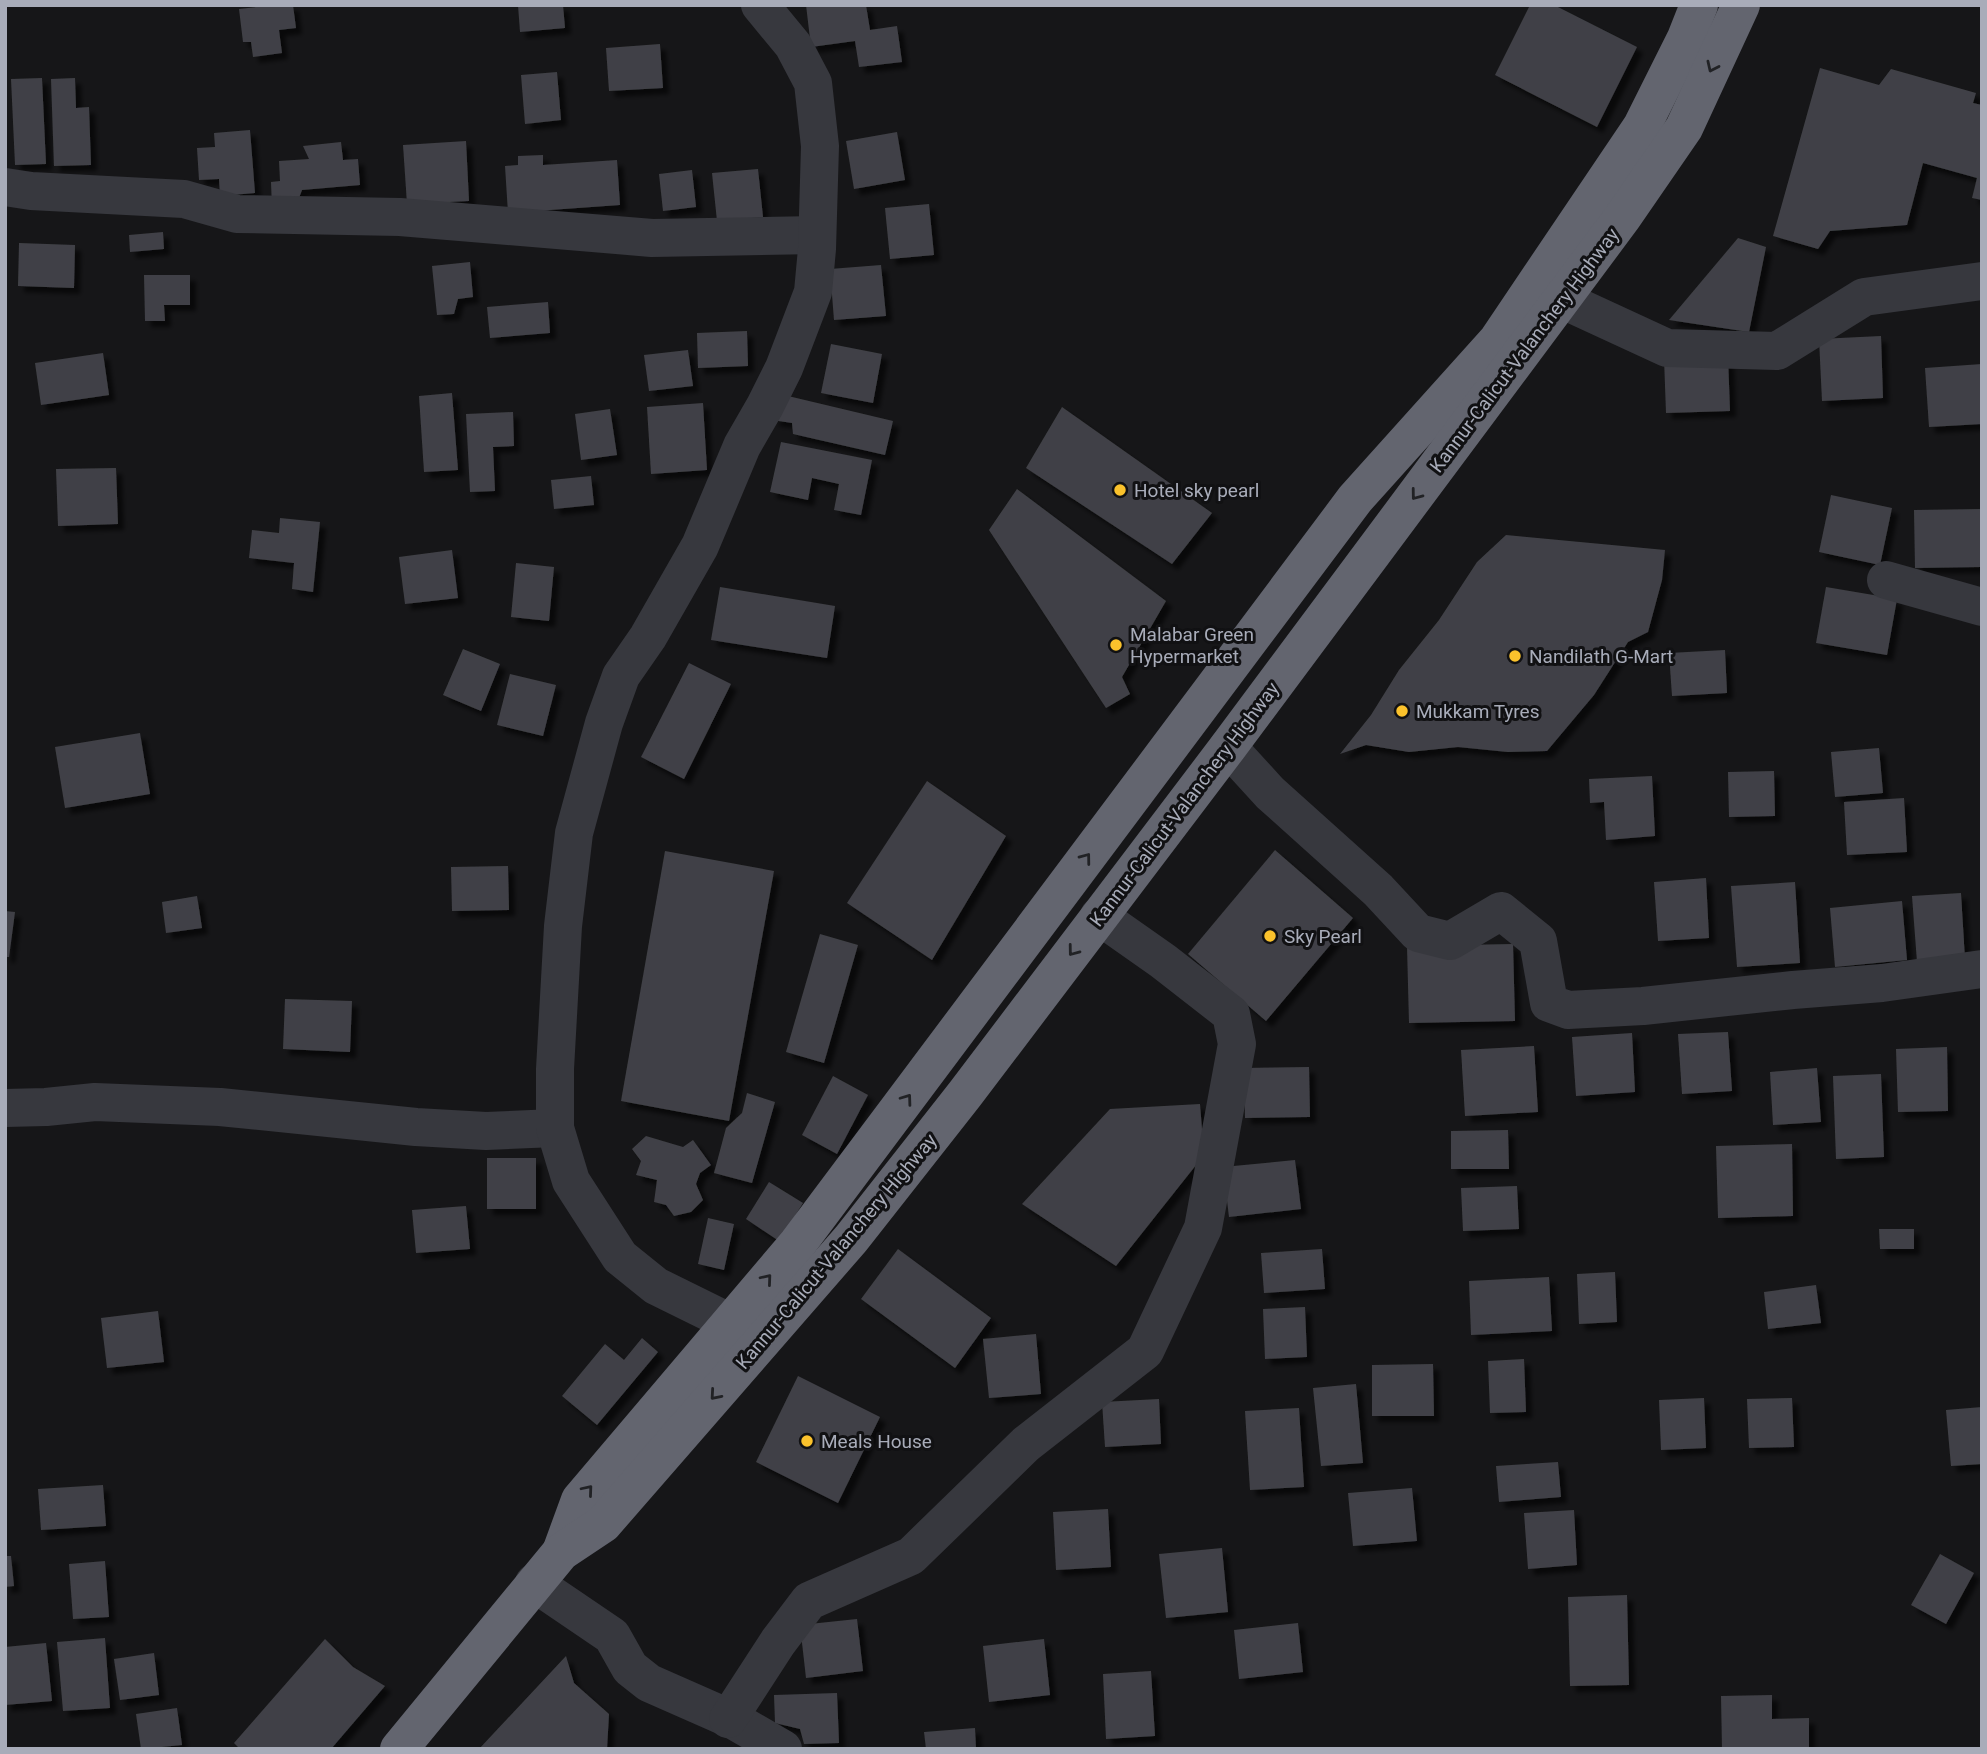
<svg xmlns="http://www.w3.org/2000/svg" width="1987" height="1754" font-family="Roboto,sans-serif">
  <defs>
    <filter id="shadow"><feDropShadow dx="6" dy="6" stdDeviation="2" flood-color="#0009"/></filter>
  </defs>
  <rect width="100%" height="100%" fill="#161618"/>
  <!-- building -->
  <g fill="#404146" filter="url(#shadow)">
    <path d="M273,5H293L296,28L279,30L282,53L253,57L251,42H243L239,9Z"/>
    <path d="M518,5H563L565,28L520,32Z"/>
    <path d="M806,5H866L870,30L897,26L902,62L859,67L855,41L811,47Z"/>
    <path d="M1530,5H1554L1637,47L1597,127L1495,75Z"/>
    <path d="M660,44L663,88L609,91L606,48Z"/>
    <path d="M1820,68L1879,85L1891,69L1976,93L1973,103L1982,105V200L1972,198L1977,178L1923,163L1907,225L1830,231L1818,249L1773,236Z"/>
    <path d="M557,72L561,120L525,124L521,75Z"/>
    <path d="M42,78L46,164L15,165L11,79Z"/>
    <path d="M75,78L76,108L89,107L91,165L54,166L51,79Z"/>
    <path d="M250,130L255,193L220,196L219,179L199,180L197,148L215,147L214,133Z"/>
    <path d="M897,132L905,180L854,189L846,141Z"/>
    <path d="M466,141L469,201L407,204L403,145Z"/>
    <path d="M341,142L343,160L358,159L360,185L302,190L296,206L272,208L271,182L280,181L279,161L309,159L303,146Z"/>
    <path d="M543,155V165L617,160L620,205L508,213L505,166L518,165V156Z"/>
    <path d="M758,169L763,217L717,221L712,173Z"/>
    <path d="M692,170L696,207L663,211L659,174Z"/>
    <path d="M929,204L934,255L890,259L885,208Z"/>
    <path d="M163,232L164,249L130,252L129,235Z"/>
    <path d="M1738,238L1766,247L1749,332L1669,320Z"/>
    <path d="M19,243L75,245L74,288L18,286Z"/>
    <path d="M470,262L473,297L458,299L454,314L437,315L432,266Z"/>
    <path d="M881,265L886,316L834,320L830,269Z"/>
    <path d="M144,275H190V305H164L165,321H145Z"/>
    <path d="M548,302L550,333L490,338L487,307Z"/>
    <path d="M747,331L748,366L698,368L697,333Z"/>
    <path d="M1881,336L1883,398L1822,401L1819,339Z"/>
    <path d="M831,344L882,354L873,403L821,393Z"/>
    <path d="M688,350L693,386L649,391L644,355Z"/>
    <path d="M103,353L109,395L41,405L35,363Z"/>
    <path d="M1728,357L1730,411L1666,413L1664,358Z"/>
    <path d="M1982,364V424L1929,427L1925,368Z"/>
    <path d="M452,393L458,470L424,472L419,396Z"/>
    <path d="M788,396L893,421L885,455L793,434L792,423L772,420Z"/>
    <path d="M703,403L707,470L651,474L647,407Z"/>
    <path d="M1062,407L1212,513L1172,564L1026,468Z"/>
    <path d="M610,409L617,455L581,460L575,414Z"/>
    <path d="M513,412L514,446L493,447L495,491L470,492L466,414Z"/>
    <path d="M781,442L872,460L861,515L834,510L839,484L812,478L808,500L770,492Z"/>
    <path d="M116,468L118,524L58,526L56,469Z"/>
    <path d="M591,476L594,505L554,509L551,480Z"/>
    <path d="M1017,489L1166,601L1122,677L1130,694L1106,708L989,530Z"/>
    <path d="M1831,495L1892,508L1880,565L1819,552Z"/>
    <path d="M1982,509V567L1915,568L1914,510Z"/>
    <path d="M280,518L320,522L313,592L292,589L294,563L249,558L252,530L279,533Z"/>
    <path d="M1506,535L1665,550L1662,580L1648,632L1628,642L1594,695L1547,751L1508,752L1458,747L1409,752L1366,745L1340,754L1371,715L1399,670L1439,620L1477,562Z"/>
    <path d="M452,550L458,598L405,604L399,557Z"/>
    <path d="M516,563L554,567L549,621L511,617Z"/>
    <path d="M720,587L835,606L827,658L711,640Z"/>
    <path d="M1826,587L1897,599L1887,655L1816,643Z"/>
    <path d="M463,649L500,664L481,711L443,695Z"/>
    <path d="M1725,650L1727,693L1672,696L1669,653Z"/>
    <path d="M689,663L731,684L684,779L641,757Z"/>
    <path d="M510,674L556,685L543,736L497,725Z"/>
    <path d="M140,733L150,794L65,808L55,747Z"/>
    <path d="M1879,748L1883,793L1835,797L1831,752Z"/>
    <path d="M1774,771L1775,816L1729,817L1728,772Z"/>
    <path d="M1652,776L1655,836L1606,840L1604,802L1590,803L1589,779Z"/>
    <path d="M927,781L1006,836L932,960L847,903Z"/>
    <path d="M1904,798L1907,852L1847,855L1844,802Z"/>
    <path d="M1275,850L1353,918L1266,1021L1188,954Z"/>
    <path d="M665,851L774,871L729,1121L621,1101Z"/>
    <path d="M508,866L509,910L452,911L451,867Z"/>
    <path d="M1706,878L1709,938L1658,941L1654,882Z"/>
    <path d="M1795,882L1800,963L1737,967L1731,886Z"/>
    <path d="M1961,893L1965,959L1917,962L1912,896Z"/>
    <path d="M197,896L202,928L166,933L162,902Z"/>
    <path d="M1902,901L1907,960L1835,967L1830,908Z"/>
    <path d="M5,911L15,912L9,957H5Z"/>
    <path d="M820,934L858,945L824,1063L786,1052Z"/>
    <path d="M1513,944L1515,1021L1409,1023L1407,946Z"/>
    <path d="M285,999L352,1001L350,1052L283,1049Z"/>
    <path d="M1728,1032L1732,1091L1682,1094L1678,1034Z"/>
    <path d="M1632,1033L1635,1092L1576,1096L1572,1037Z"/>
    <path d="M1534,1046L1538,1112L1465,1116L1461,1050Z"/>
    <path d="M1947,1047L1948,1111L1898,1112L1896,1049Z"/>
    <path d="M1309,1067L1310,1117L1245,1118L1244,1068Z"/>
    <path d="M1817,1068L1821,1122L1773,1125L1770,1072Z"/>
    <path d="M1881,1074L1884,1157L1836,1159L1833,1076Z"/>
    <path d="M833,1076L868,1095L837,1154L802,1135Z"/>
    <path d="M747,1093L775,1102L752,1183L714,1173L726,1128L742,1113Z"/>
    <path d="M1200,1104L1204,1155L1116,1266L1022,1204L1110,1109Z"/>
    <path d="M1508,1130L1509,1169H1451V1131Z"/>
    <path d="M646,1136L683,1147L693,1140L711,1165L700,1173L696,1184L703,1200L691,1212L674,1216L666,1205L654,1202L657,1180L636,1175L641,1161L632,1149Z"/>
    <path d="M1792,1144L1793,1216L1718,1218L1716,1146Z"/>
    <rect x="487" y="1158" width="49" height="51"/>
    <path d="M1295,1160L1301,1209L1229,1217L1223,1167Z"/>
    <path d="M769,1182L803,1203L779,1241L746,1219Z"/>
    <path d="M1517,1186L1519,1229L1463,1231L1461,1188Z"/>
    <path d="M466,1206L470,1249L416,1253L412,1210Z"/>
    <path d="M708,1218L734,1224L724,1270L698,1264Z"/>
    <path d="M1879,1229H1914V1249H1880Z"/>
    <path d="M898,1249L991,1318L955,1368L861,1299Z"/>
    <path d="M1322,1249L1325,1289L1264,1293L1261,1253Z"/>
    <path d="M1615,1272L1617,1322L1579,1324L1577,1274Z"/>
    <path d="M1549,1277L1552,1331L1471,1335L1469,1281Z"/>
    <path d="M1816,1285L1821,1323L1768,1329L1764,1292Z"/>
    <path d="M1305,1307L1307,1357L1265,1359L1263,1309Z"/>
    <path d="M158,1311L164,1362L107,1368L101,1318Z"/>
    <path d="M1036,1334L1041,1394L989,1398L983,1339Z"/>
    <path d="M642,1338L658,1352L597,1425L562,1396L605,1344L624,1360Z"/>
    <path d="M1524,1359L1526,1412L1490,1413L1488,1361Z"/>
    <path d="M1433,1364L1434,1416H1372V1365Z"/>
    <path d="M798,1376L880,1417L838,1503L756,1462Z"/>
    <path d="M1356,1384L1363,1463L1321,1466L1313,1388Z"/>
    <path d="M1704,1398L1706,1448L1661,1450L1659,1400Z"/>
    <path d="M1792,1398L1794,1447L1749,1448L1747,1399Z"/>
    <path d="M1159,1399L1161,1444L1105,1447L1102,1402Z"/>
    <path d="M1982,1407V1464L1951,1466L1946,1410Z"/>
    <path d="M1299,1408L1304,1487L1250,1490L1245,1411Z"/>
    <path d="M1558,1462L1561,1497L1499,1502L1496,1466Z"/>
    <path d="M103,1485L106,1526L41,1530L38,1489Z"/>
    <path d="M1412,1488L1417,1541L1353,1546L1348,1493Z"/>
    <path d="M1108,1509L1111,1567L1056,1570L1053,1512Z"/>
    <path d="M1574,1510L1577,1565L1528,1569L1524,1513Z"/>
    <path d="M1222,1548L1228,1612L1166,1618L1159,1554Z"/>
    <path d="M1940,1554L1974,1573L1946,1624L1911,1605Z"/>
    <path d="M5,1556H11L14,1586L5,1587Z"/>
    <path d="M105,1561L109,1617L73,1619L69,1564Z"/>
    <path d="M1627,1595L1629,1685L1570,1686L1568,1597Z"/>
    <path d="M857,1619L863,1671L806,1678L800,1625Z"/>
    <path d="M1298,1623L1303,1672L1239,1679L1234,1630Z"/>
    <path d="M105,1638L110,1708L63,1711L57,1642Z"/>
    <path d="M325,1639L353,1667L385,1686L331,1749H240L234,1743Z"/>
    <path d="M1044,1639L1050,1695L989,1702L983,1646Z"/>
    <path d="M46,1643L52,1701L5,1705V1647Z"/>
    <path d="M154,1653L159,1695L120,1700L114,1659Z"/>
    <path d="M566,1656L574,1683L609,1714L607,1749H479Z"/>
    <path d="M1151,1671L1155,1736L1106,1739L1103,1674Z"/>
    <path d="M837,1693L839,1743L804,1744L800,1729L775,1723L774,1695Z"/>
    <path d="M1772,1695V1719L1809,1718V1749H1722L1721,1696Z"/>
    <path d="M177,1708L182,1745L141,1749L136,1714Z"/>
    <path d="M975,1728L976,1749H926L924,1732Z"/>
  </g>
  <g fill="none" stroke-linecap="round" stroke-linejoin="round">
    <!-- street -->
    <g stroke="#37383e" stroke-width="38">
      <path d="M5,187L31,191L184,199L237,214L400,217L652,238L817,235"/>
      <path d="M1563,300L1667,348L1777,351L1864,297L1982,281"/>
      <path d="M1886,580L1982,607"/>
      <path d="M1228,747L1270,793L1378,890L1418,933L1450,941L1501,911L1538,941L1549,1003L1568,1010L1643,1006L1793,990L1882,983L1982,969"/>
      <path d="M5,1108L46,1107L95,1102L220,1107L416,1127L486,1131L555,1128"/>
      <path d="M731,1323L656,1286L620,1257L571,1181L555,1128V1069L563,926L574,833L604,723L621,676L648,637L700,546L742,446L765,406L784,368L813,292L817,249L820,146L813,83L793,45L760,5"/>
      <path d="M534,1583L612,1636L630,1668L649,1683L733,1720L783,1749"/>
      <path d="M728,1719L778,1642L809,1601L911,1556L1026,1444L1145,1351L1203,1228L1237,1044L1231,1014L1163,961L1099,916"/>
    </g>
    <!-- highway -->
    <g stroke="#63656f" stroke-width="38">
      <path d="M561,1552L580,1500L798,1243L1355,499L1497,341L1642,126L1686,38L1699,5"/>
      <path d="M399,1749L561,1552L603,1524L851,1239L965,1094L1228,747L1622,218L1684,128L1741,5"/>
    </g>
  </g>
  <!-- one-way arrows -->
  <defs><path id="oneway-chevron" d="M-2-3.5L2.5 0L-2 3.5" fill="none" stroke-width="1.6" stroke-linecap="round" stroke-linejoin="round" transform="scale(1.75)"/></defs>
  <g stroke="#212225">
    <use href="#oneway-chevron" transform="translate(1712 67) rotate(115)"/>
    <use href="#oneway-chevron" transform="translate(1416 495) rotate(127)"/>
    <use href="#oneway-chevron" transform="translate(1086 858) rotate(-53)"/>
    <use href="#oneway-chevron" transform="translate(1073 951) rotate(127)"/>
    <use href="#oneway-chevron" transform="translate(907 1099) rotate(-54)"/>
    <use href="#oneway-chevron" transform="translate(767 1279) rotate(-50)"/>
    <use href="#oneway-chevron" transform="translate(715 1395) rotate(131)"/>
    <use href="#oneway-chevron" transform="translate(588 1490) rotate(-50)"/>
  </g>
  <!-- markers -->
  <g fill="#fbc22c" stroke="#111113" stroke-width="2.5">
    <circle cx="1120" cy="490" r="7"/>
    <circle cx="1116" cy="645" r="7"/>
    <circle cx="1515" cy="656" r="7"/>
    <circle cx="1402" cy="711" r="7"/>
    <circle cx="1270" cy="936" r="7"/>
    <circle cx="807" cy="1441" r="7"/>
  </g>
  <g text-anchor="middle" stroke-width="6" stroke-linejoin="round" paint-order="stroke">
    <!-- street labels -->
    <g font-size="19" fill="#a8acb9" stroke="#111113">
      <text transform="translate(1524 350) rotate(-53)" y="7">Kannur-Calicut-Valanchery Highway</text>
      <text transform="translate(1184 804) rotate(-53)" y="7">Kannur-Calicut-Valanchery Highway</text>
      <text transform="translate(836 1251) rotate(-50)" y="7">Kannur-Calicut-Valanchery Highway</text>
    </g>
    <!-- poi labels -->
    <g font-size="19" fill="#a8acb9" stroke="#111113" text-anchor="start">
      <text x="1134" y="497">Hotel sky pearl</text>
      <text x="1130" y="641">Malabar Green<tspan x="1130" dy="22">Hypermarket</tspan></text>
      <text x="1529" y="663">Nandilath G-Mart</text>
      <text x="1416" y="718">Mukkam Tyres</text>
      <text x="1284" y="943">Sky Pearl</text>
      <text x="821" y="1448">Meals House</text>
    </g>
  </g>
  <!-- border -->
  <rect width="1987" height="1754" fill="none" stroke="#a8acb9" stroke-width="14"/>
</svg>
